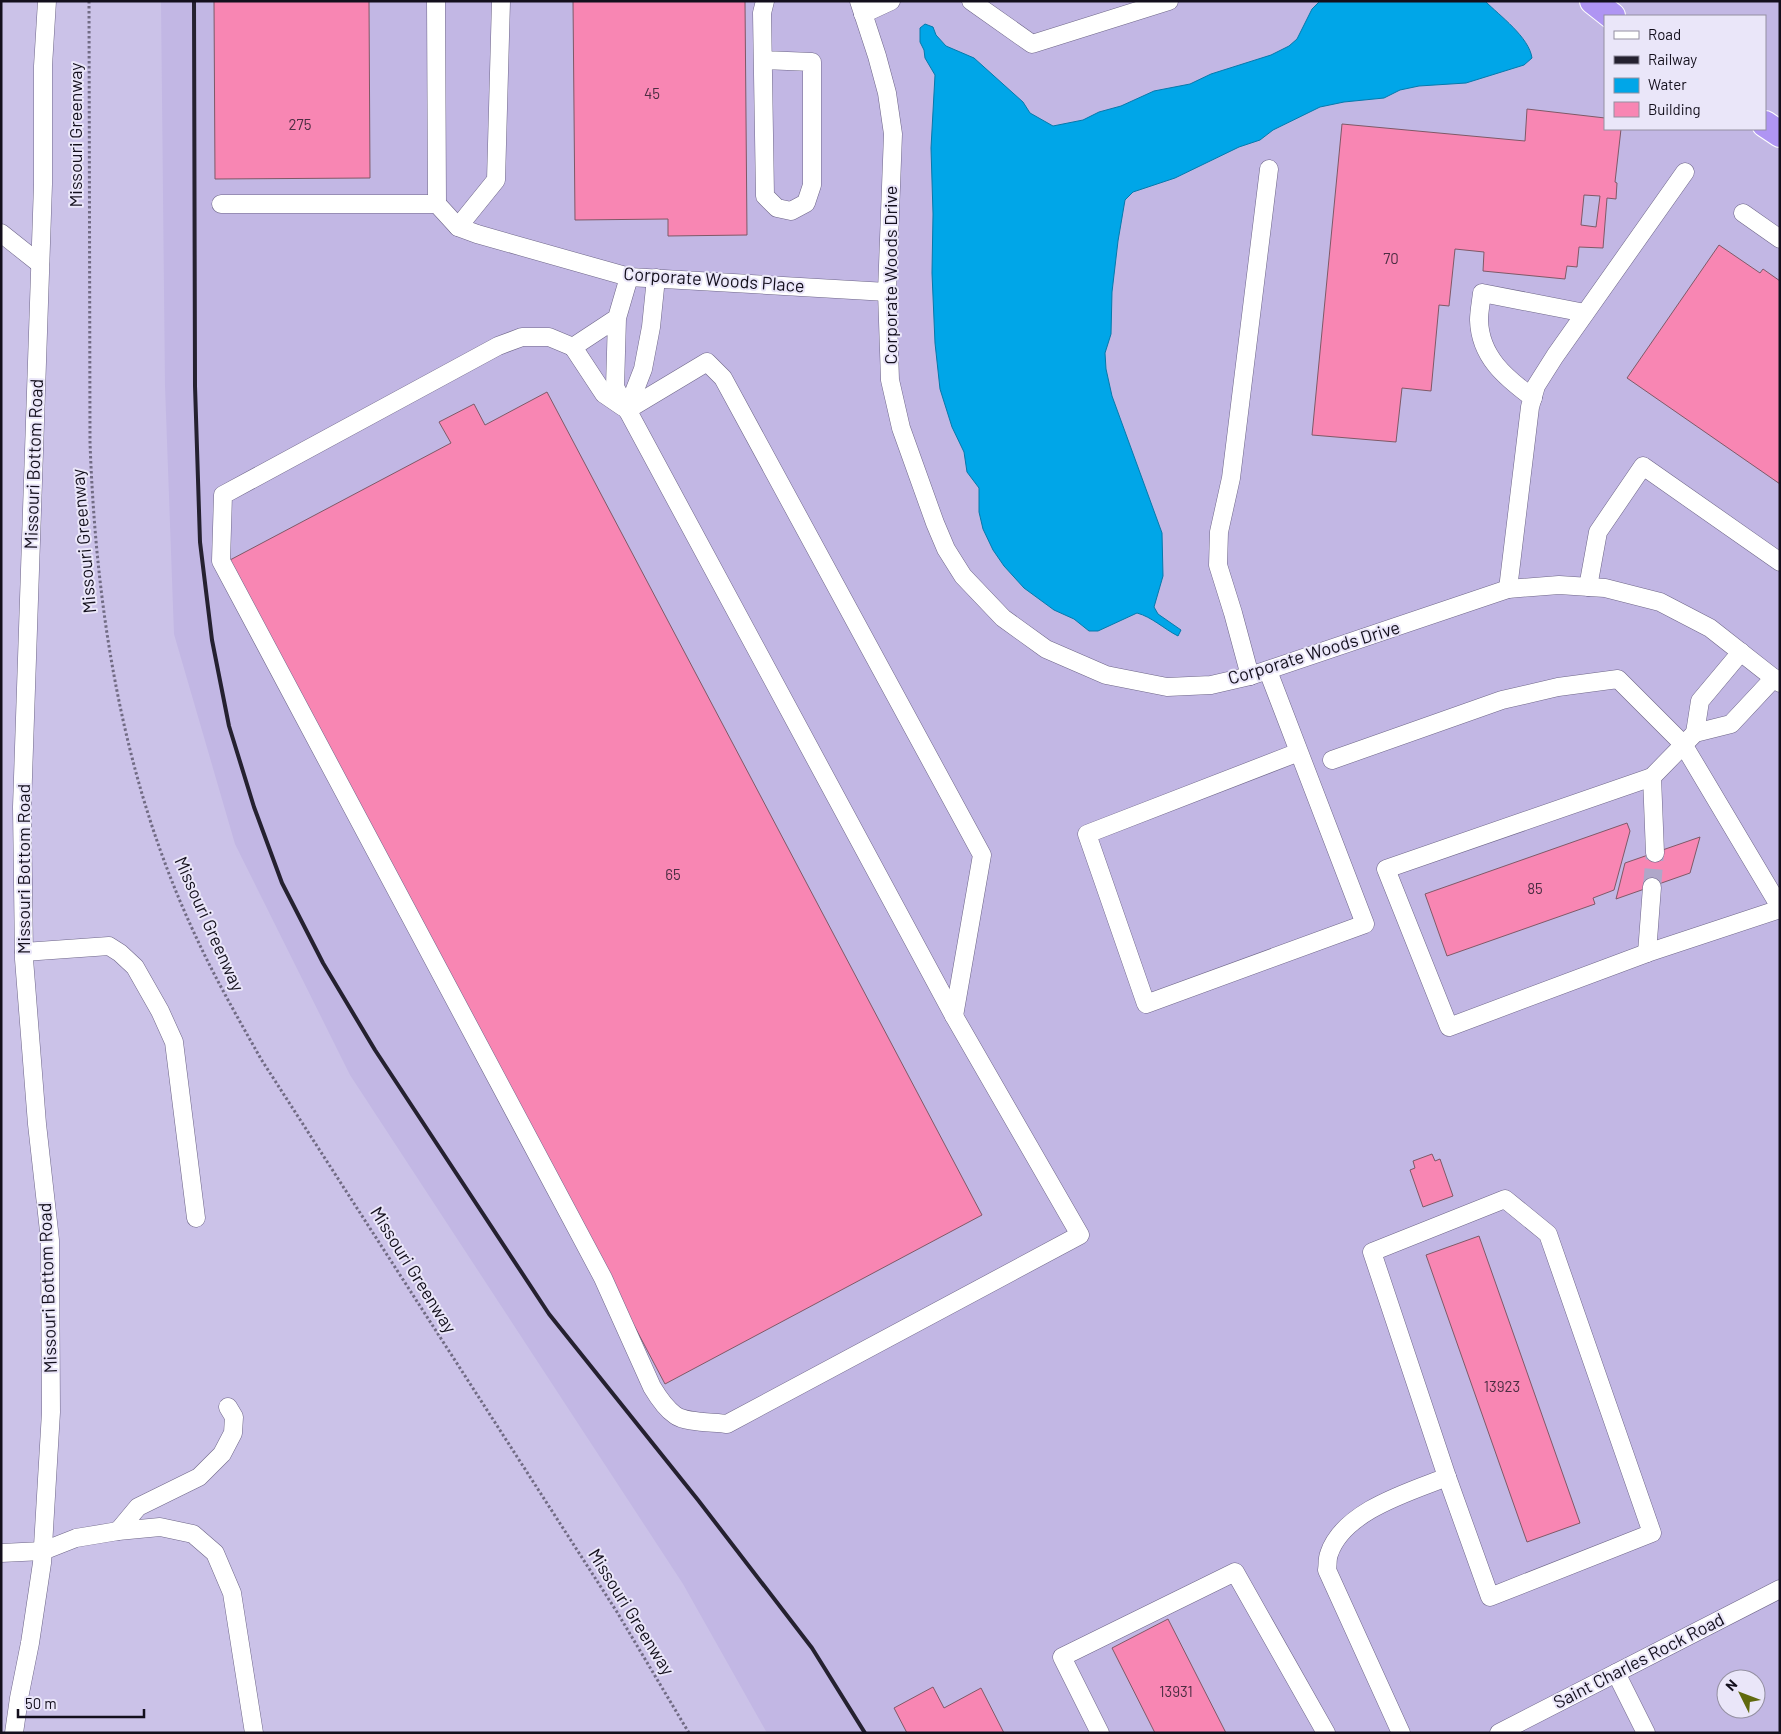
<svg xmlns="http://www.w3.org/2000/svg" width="1781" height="1734" font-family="Barlow,sans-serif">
  <rect width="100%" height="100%" fill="#cbc2e8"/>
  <!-- built -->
  <path fill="#c2b7e4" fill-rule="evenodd" d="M161,1H1780V1733H767L683,1584L350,1075L235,844L174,634L165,386ZM1605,16H1765V129H1605ZM1726,1679H1756V1709H1726Z"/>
  <!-- water -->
  <path fill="#00a6e8" stroke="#0679ab" d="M1320,1H1485C1500,16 1529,37 1532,58L1524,65L1466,83L1419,86L1400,90L1384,98L1344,102L1320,107L1273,130L1260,140L1239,147L1175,178L1133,192L1125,200L1118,241L1112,292L1111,334L1105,353L1106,369L1112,396L1162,533L1163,576L1154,607L1158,614L1181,630L1178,636C1164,629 1152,617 1137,613L1098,631H1089L1074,619L1054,610L1024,588L1004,566L993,550L983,529L979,512V488L967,472L964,452L952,427L940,389L935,343L932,273L933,214L931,148L935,75L925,58L924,50L920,42V28L925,24L933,27L936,35L946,46L974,58L1023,102L1030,113L1053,126L1083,120L1099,112L1121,106L1154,91L1190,84L1211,74L1271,55L1289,46L1297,39L1312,9Z"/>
  <!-- building -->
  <g fill="#f886b3" stroke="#7f5967" fill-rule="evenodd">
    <path d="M214,1H369L370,178L215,179Z"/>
    <path d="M573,1H745L747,235L668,236V219L575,220Z"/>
    <path d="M1527,109L1605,118V129H1621L1615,182L1617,183L1616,199L1607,198L1603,248L1579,247L1577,267L1567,266L1565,279L1483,271L1484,252L1455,249L1449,306L1439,305L1431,391L1402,388L1396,442L1312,435L1342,124L1525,141ZM1584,195L1600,196L1596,227L1581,225Z"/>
    <path d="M1719,245L1760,273L1763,269L1780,281V484L1627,378Z"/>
    <path d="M547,392L982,1215L665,1384L230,560L451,443L439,422L474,404L485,425Z"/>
    <path d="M1627,823L1630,831L1614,890L1593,898L1595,904L1447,956L1425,894Z"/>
    <path d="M1700,837L1690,873L1616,899L1625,863Z"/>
    <path d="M1432,1154L1435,1161L1440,1159L1453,1196L1423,1207L1410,1170L1415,1168L1413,1161Z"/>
    <path d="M1479,1236L1580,1523L1527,1542L1426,1255Z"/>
    <path d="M1168,1619L1226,1733H1155L1112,1648Z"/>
    <path d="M933,1687L944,1708L981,1688L1004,1733H907L894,1708Z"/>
  </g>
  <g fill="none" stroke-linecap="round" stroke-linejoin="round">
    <!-- minor-tunnel -->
    <path stroke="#afa7c9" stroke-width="18" stroke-dasharray="18 9" stroke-linecap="butt" d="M1652,887L1655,853"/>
    <!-- minor casing -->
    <g stroke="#6e6688" stroke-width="19">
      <g id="minor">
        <path d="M436,1L437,204"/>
        <path d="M859,1L877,56L887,93L893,134L887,292L890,380L901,428L935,523L946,549L963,576L1003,618L1046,649L1106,675L1167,687L1211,685L1250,676L1508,589L1559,585L1605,588L1660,602L1710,628L1780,683"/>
        <path d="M971,1L1032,44L1169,1"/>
        <path d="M863,14L891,1"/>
        <path d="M763,60L812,62V185L806,203L791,211L777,208L765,196L762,13L765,1"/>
        <path d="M221,204H437L458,227L477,234L629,277L887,292"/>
        <path d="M1743,213L1780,239"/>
        <path d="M458,227L496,180L501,1"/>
        <path d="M1,233L40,264"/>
        <path d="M617,318L573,347L549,337H522L498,346L223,495L221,561L603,1278L652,1387C658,1397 665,1408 675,1415C685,1423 714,1422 727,1424L1080,1235L954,1016L615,387L617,318L629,277"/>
        <path d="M573,347L604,394L623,407"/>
        <path d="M1533,398C1506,378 1480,357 1479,320C1479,312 1481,302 1482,293L1585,313"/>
        <path d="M627,410L707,362L723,378L982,855L954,1016"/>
        <path d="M627,410L643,369L651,327L656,278"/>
        <path d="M1588,587L1598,532L1643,466L1780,562"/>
        <path d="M1508,589L1530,407L1536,386L1555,356L1685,172"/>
        <path d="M1268,671C1300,755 1333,839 1365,924L1146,1004L1087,834L1299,752"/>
        <path d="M1250,676L1233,613L1218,565L1219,532L1231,478L1269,169"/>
        <path d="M1695,733L1700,701L1741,652"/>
        <path d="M1332,760L1502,700L1558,687L1618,679L1683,744L1780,907"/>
        <path d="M1652,777L1386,869L1449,1027L1647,953L1780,909"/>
        <path d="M1655,853L1652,777L1695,733L1731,724L1774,678"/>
        <path d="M24,952L109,946L120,953L135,967L160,1011L174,1042L196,1218"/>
        <path d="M1647,953L1652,887"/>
        <path d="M1505,1199L1548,1234L1652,1533L1490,1597L1447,1477L1372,1252Z"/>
        <path d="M118,1531L138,1507L199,1477L222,1454L233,1433L234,1417L228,1407"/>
        <path d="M1,1553L43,1551L76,1538L118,1531L160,1527L193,1534L215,1553L232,1593L254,1733"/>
        <path d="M1616,1673L1646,1733"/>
        <path d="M14,1733L19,1698L30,1643L42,1563L51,1412L50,1240L37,1124L24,959L22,807L43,184V66L47,1"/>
        <path d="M1100,1733L1062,1657L1235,1572L1326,1733"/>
        <path d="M1401,1733L1327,1570C1328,1565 1327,1559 1329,1554C1343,1511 1409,1492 1447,1477"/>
        <path d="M1499,1733L1780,1589"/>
      </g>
    </g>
    <!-- highway casing -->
    <g stroke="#fff" stroke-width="28">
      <g id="highway">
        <path d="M1593,1L1612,16"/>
        <path d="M1765,124L1780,134"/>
      </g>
    </g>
    <!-- path -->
    <path stroke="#716b84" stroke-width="3" stroke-dasharray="2.5 2.5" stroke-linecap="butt" d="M89,1L90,442C96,613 123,783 197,939C216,980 239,1020 261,1059L617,1612L689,1733"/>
    <!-- minor -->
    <use href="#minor" stroke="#fff" stroke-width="18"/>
    <!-- highway -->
    <use href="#highway" stroke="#af95f3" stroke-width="26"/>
    <!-- rail -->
    <path stroke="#252130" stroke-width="4" d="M194,1L195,386L200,542L212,640L229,726L254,807L282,883L323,963L375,1050L549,1314L698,1500L812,1648L865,1733"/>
  </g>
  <g text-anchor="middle" stroke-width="4" stroke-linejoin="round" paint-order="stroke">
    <!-- number labels -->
    <g font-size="15" fill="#4c2d42">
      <text x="652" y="99">45</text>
      <text x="300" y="130">275</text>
      <text x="1391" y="264">70</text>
      <text x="673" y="880">65</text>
      <text x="1535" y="894">85</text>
      <text x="1502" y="1392">13923</text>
      <text x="1176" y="1697">13931</text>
    </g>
    <!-- street labels -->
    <g font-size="18" fill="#130f1c" stroke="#eae6f9">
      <text transform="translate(76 135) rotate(-90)" y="6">Missouri Greenway</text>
      <text transform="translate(891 275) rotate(-90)" y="6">Corporate Woods Drive</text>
      <text transform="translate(714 280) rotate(4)" y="6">Corporate Woods Place</text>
      <text transform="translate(34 464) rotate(-88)" y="6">Missouri Bottom Road</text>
      <text transform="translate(84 541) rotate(-95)" y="6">Missouri Greenway</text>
      <text transform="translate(1314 653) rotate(-17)" y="6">Corporate Woods Drive</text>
      <text transform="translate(24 869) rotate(-90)" y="6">Missouri Bottom Road</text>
      <text transform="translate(209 924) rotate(66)" y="6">Missouri Greenway</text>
      <text transform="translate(413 1270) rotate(58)" y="6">Missouri Greenway</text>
      <text transform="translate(48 1288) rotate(-92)" y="6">Missouri Bottom Road</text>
      <text transform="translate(631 1612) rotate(58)" y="6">Missouri Greenway</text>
      <text transform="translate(1639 1661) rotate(-27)" y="6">Saint Charles Rock Road</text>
    </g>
  </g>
  <!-- border -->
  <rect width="1781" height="1734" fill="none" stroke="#130f1c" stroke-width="5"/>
  <!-- legend -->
  <rect x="1604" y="15" width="162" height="115" fill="#eae6f9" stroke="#9490a1"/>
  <rect x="1614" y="31" width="25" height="8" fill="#ffffff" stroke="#9490a1"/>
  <text x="1648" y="40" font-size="15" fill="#130f1c">Road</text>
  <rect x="1614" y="56" width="25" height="8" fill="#252130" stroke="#9490a1"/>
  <text x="1648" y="65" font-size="15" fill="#130f1c">Railway</text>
  <rect x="1614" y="78" width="25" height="15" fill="#00a6e8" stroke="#9490a1"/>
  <text x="1648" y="90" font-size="15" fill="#130f1c">Water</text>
  <rect x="1614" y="102" width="25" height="15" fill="#f886b3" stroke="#9490a1"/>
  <text x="1648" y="115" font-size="15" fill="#130f1c">Building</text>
  <!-- north arrow -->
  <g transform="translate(1741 1694) rotate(312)"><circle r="24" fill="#eae6f9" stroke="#9490a1"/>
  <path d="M0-4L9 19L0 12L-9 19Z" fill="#60690e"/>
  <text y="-8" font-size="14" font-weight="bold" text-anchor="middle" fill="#130f1c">N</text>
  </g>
  <!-- scale -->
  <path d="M18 1709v8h126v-8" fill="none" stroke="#130f1c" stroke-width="2.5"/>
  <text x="25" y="1709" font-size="15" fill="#130f1c" stroke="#eae6f9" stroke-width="4" paint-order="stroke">50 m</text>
</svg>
